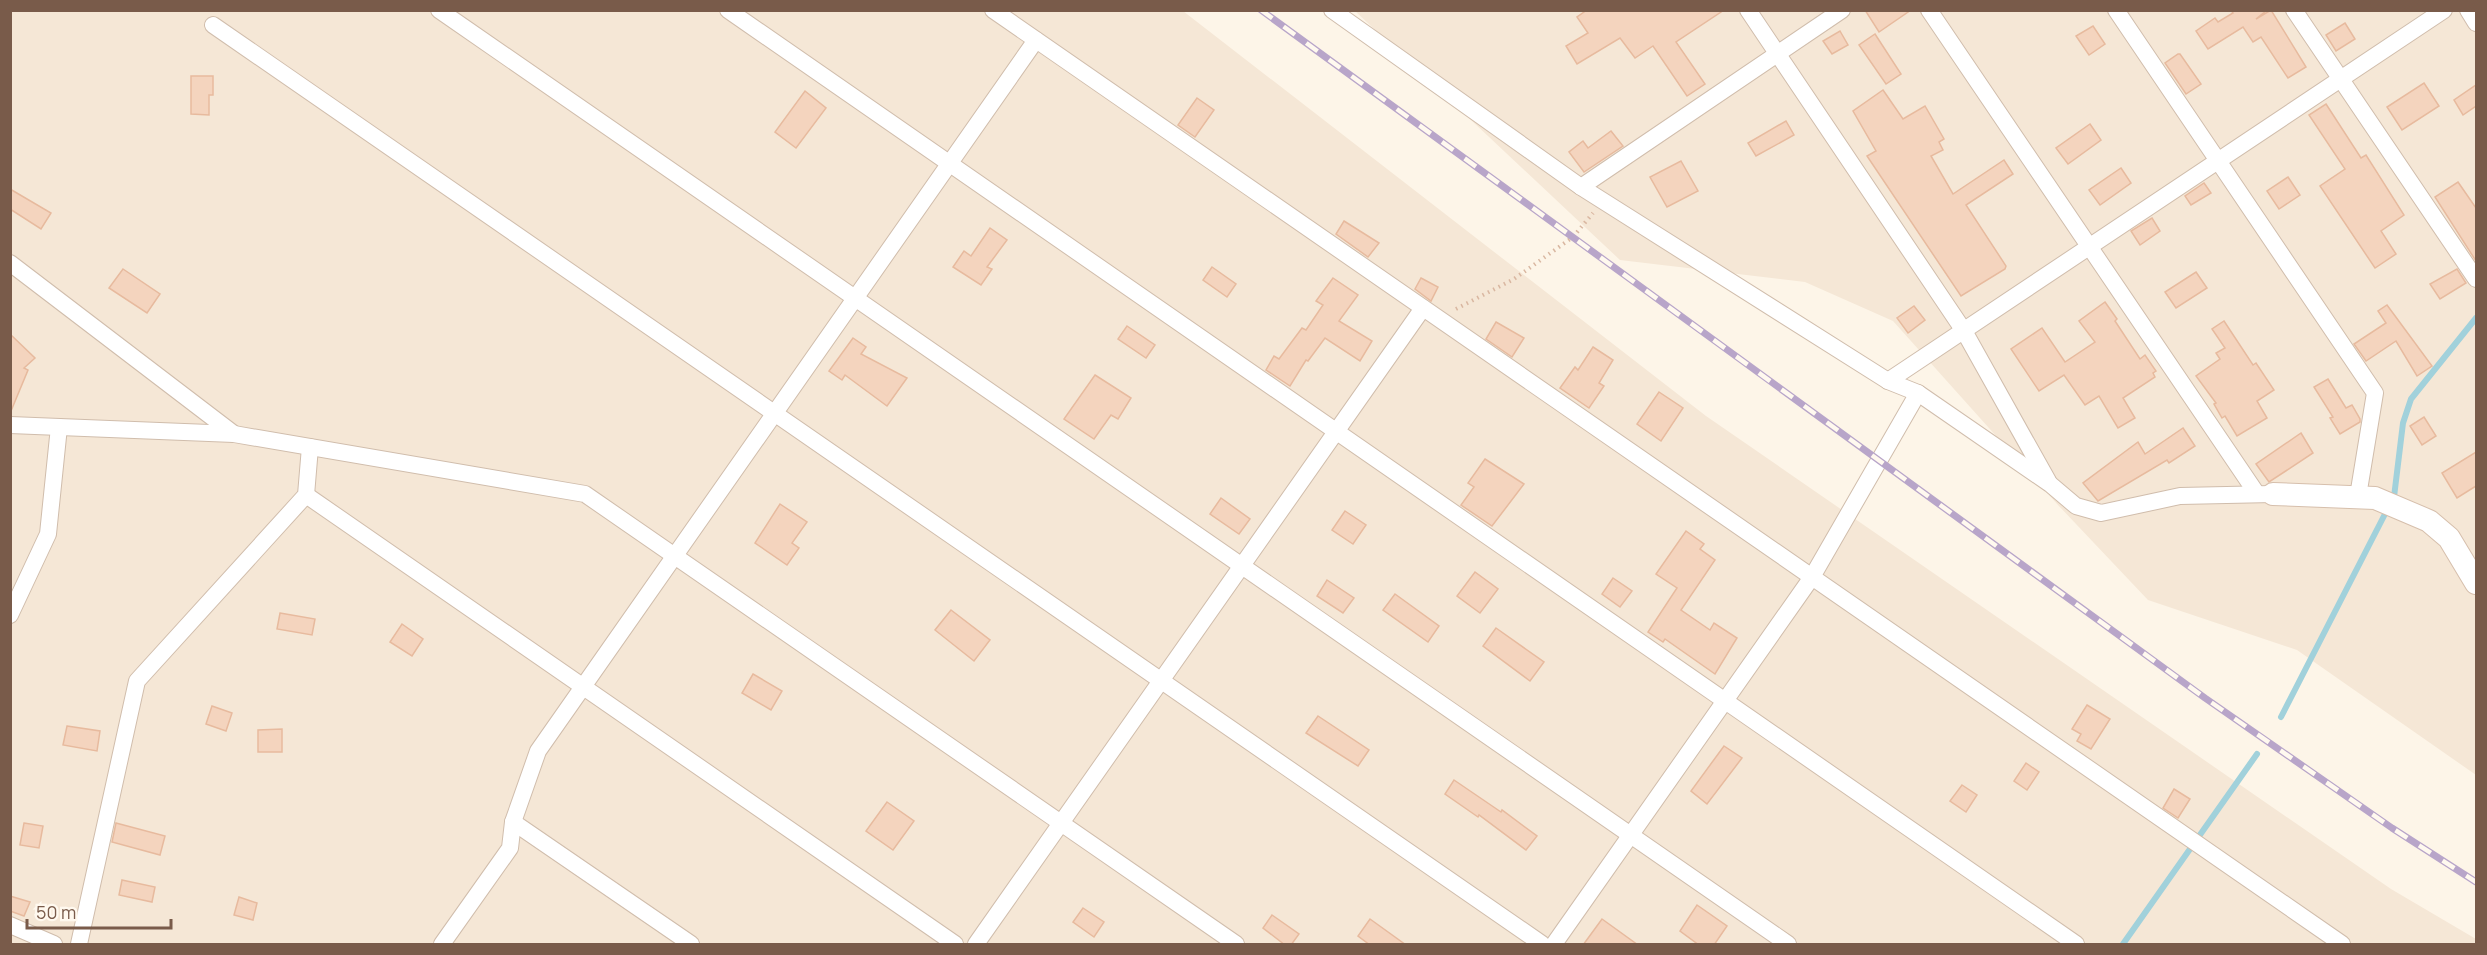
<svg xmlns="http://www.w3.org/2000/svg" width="2487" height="955" font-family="Manrope,sans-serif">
  <rect width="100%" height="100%" fill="#fdf5e8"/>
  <!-- residential -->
  <g fill="#f5e7d6">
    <path d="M10,11H1183L1706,416L2391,889L2476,939V944H11Z"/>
    <path d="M1355,11H2476V775L2297,650L2148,600L2058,505L1893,321L1805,282L1620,260Z"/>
  </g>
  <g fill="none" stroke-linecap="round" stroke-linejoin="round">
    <!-- stream -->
    <g stroke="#a1d1db" stroke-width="6">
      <path d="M2394,497L2403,423L2411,399L2476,318"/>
      <path d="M2281,717L2386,512"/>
      <path d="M2123,944L2257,754"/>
    </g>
  </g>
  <!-- building -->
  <g fill="#f4d4be" stroke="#e7ba9e" stroke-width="1.5">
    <path d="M1587,10H1724L1676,42L1705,84L1687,96L1653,46L1635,58L1620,38L1577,64L1566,46L1588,33L1577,17Z"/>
    <path d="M1865,10H1911L1879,32Z"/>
    <path d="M2231,10H2267L2256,19L2271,10L2306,67L2288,78L2261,37L2253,42L2243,27L2208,49L2196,31L2215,18L2218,22L2233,13Z"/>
    <path d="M2345,23L2355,39L2336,51L2326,35Z"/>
    <path d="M2093,26L2105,44L2089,55L2076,36Z"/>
    <path d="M1840,31L1848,45L1832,54L1823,41Z"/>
    <path d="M1875,34L1901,74L1886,84L1859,45Z"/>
    <path d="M2178,54H2180L2201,84L2186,94L2165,63Z"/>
    <path d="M191,76H213V95H209V115L191,114Z"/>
    <path d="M2424,83L2439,106L2402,130L2387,107Z"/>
    <path d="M2476,85V106L2463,115L2454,100Z"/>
    <path d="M1883,90L1903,119L1925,106L1944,139L1939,142L1943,150L1931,156L1953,194L2004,160L2013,174L1966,205L2006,266L2005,269L1961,296L1867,156L1876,151L1853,111Z"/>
    <path d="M805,91L826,108L796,148L775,132Z"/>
    <path d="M1197,98L1214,110L1195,137L1178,125Z"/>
    <path d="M2326,104L2361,158L2366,155L2404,215L2381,231L2396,254L2375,268L2320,186L2345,169L2309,115Z"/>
    <path d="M1786,121L1794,135L1756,156L1748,143Z"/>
    <path d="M2090,124L2101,140L2068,164L2056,148Z"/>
    <path d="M1611,131L1623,146L1584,172L1569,152L1583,141L1588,148Z"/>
    <path d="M1681,161L1698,191L1667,207L1650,177Z"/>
    <path d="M2121,168L2131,183L2100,205L2089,190Z"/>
    <path d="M2288,177L2300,195L2279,209L2267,191Z"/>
    <path d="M2458,182L2476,208V261L2435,197Z"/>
    <path d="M2204,183L2211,193L2191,205L2185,196Z"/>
    <path d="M10,189L51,213L41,229L10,209Z"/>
    <path d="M2152,218L2160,231L2140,245L2131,231Z"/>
    <path d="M1344,221L1379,243L1368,257L1336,234Z"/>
    <path d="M990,228L1007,240L987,267L992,269L981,285L953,267L964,251L971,256Z"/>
    <path d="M1212,267L1236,284L1227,297L1203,280Z"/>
    <path d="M123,269L160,294L147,313L109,288Z"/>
    <path d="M2457,269L2466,283L2440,299L2430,284Z"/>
    <path d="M2196,272L2207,288L2176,308L2165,292Z"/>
    <path d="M1333,278L1358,295L1339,321L1372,341L1360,361L1325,338L1308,361L1306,360L1290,386L1266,370L1274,356L1279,359L1302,328L1306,330L1323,305L1316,301Z"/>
    <path d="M1421,278L1438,287L1431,301L1415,289Z"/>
    <path d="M2105,302L2117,319L2115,321L2140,359L2145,355L2156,371L2153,373L2155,377L2123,398L2135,418L2118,428L2099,396L2085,405L2064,375L2039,391L2011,349L2042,328L2065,362L2095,342L2079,321Z"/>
    <path d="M2387,305L2432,366L2417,376L2396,341L2366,361L2354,344L2386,323L2378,311Z"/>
    <path d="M1914,306L1925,320L1908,333L1897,318Z"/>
    <path d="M2224,321L2253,365L2256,363L2274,390L2257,401L2267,418L2237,436L2225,416L2222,418L2214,404L2216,403L2196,376L2220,359L2216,353L2225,348L2212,329Z"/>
    <path d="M1496,322L1524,338L1512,357L1486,339Z"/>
    <path d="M1127,326L1155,345L1146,358L1118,339Z"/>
    <path d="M10,334L35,358L24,368L28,370L11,411Z"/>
    <path d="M853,338L866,347L861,354L907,378L887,406L845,375L842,380L829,371Z"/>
    <path d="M1593,347L1613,360L1599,383L1604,386L1589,408L1560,388L1575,367L1578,370Z"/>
    <path d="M1095,375L1131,398L1118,419L1111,415L1094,439L1064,419Z"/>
    <path d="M2328,379L2346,408L2352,405L2360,419V422L2340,434L2330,418L2333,417L2314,387Z"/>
    <path d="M1659,392L1683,408L1661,441L1637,424Z"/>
    <path d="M2424,417L2436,436L2422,445L2410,426Z"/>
    <path d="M2183,428L2195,446L2169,463L2167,460L2098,501L2083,483L2138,442L2145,454Z"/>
    <path d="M2301,433L2313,453L2269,482L2256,464Z"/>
    <path d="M2476,452V486L2457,498L2442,473Z"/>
    <path d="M1485,459L1524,484L1492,526L1461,505L1474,487L1468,483Z"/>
    <path d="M1221,498L1250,519L1239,534L1210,514Z"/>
    <path d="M780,504L807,522L792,543L799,548L787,565L755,543Z"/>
    <path d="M1345,511L1366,525L1353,544L1332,530Z"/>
    <path d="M1686,531L1704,544L1700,549L1715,560L1681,610L1710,630L1714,623L1737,638L1715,674L1665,639L1663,642L1648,632L1677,588L1656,574Z"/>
    <path d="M1475,572L1498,589L1480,613L1457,596Z"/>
    <path d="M1613,578L1632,591L1620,607L1602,594Z"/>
    <path d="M1327,580L1354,598L1343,613L1317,596Z"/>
    <path d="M1395,594L1439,626L1428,642L1383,610Z"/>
    <path d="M951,610L990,640L974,661L935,630Z"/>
    <path d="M280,613L315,619L312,635L277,629Z"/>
    <path d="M402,624L423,639L412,656L390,642Z"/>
    <path d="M1496,628L1544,662L1530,681L1483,646Z"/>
    <path d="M753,674L782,691L771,710L742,693Z"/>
    <path d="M2087,705L2110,719L2091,749L2077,741L2081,734L2072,729Z"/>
    <path d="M212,706L232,713L226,731L206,724Z"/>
    <path d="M1318,716L1369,750L1358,766L1306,733Z"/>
    <path d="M67,726L100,731L97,751L63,745Z"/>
    <path d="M282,729V752H258V730Z"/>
    <path d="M1724,746L1742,758L1707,804L1691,791Z"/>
    <path d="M2026,763L2039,772L2027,790L2014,781Z"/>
    <path d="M1454,780L1501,812L1502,810L1537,836L1526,850L1479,815L1478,817L1445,794Z"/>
    <path d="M1962,785L1977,795L1966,812L1950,801Z"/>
    <path d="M2174,789L2190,799L2178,818L2163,808Z"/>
    <path d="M887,802L914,821L893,850L866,831Z"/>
    <path d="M24,823L43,826L39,848L20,845Z"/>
    <path d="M116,823L165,836L160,855L112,842Z"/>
    <path d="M122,880L155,887L152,902L119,895Z"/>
    <path d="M10,896L30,902L24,916L10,911Z"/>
    <path d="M239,897L257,903L253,920L234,915Z"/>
    <path d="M1697,905L1727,926L1714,945H1699L1680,931Z"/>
    <path d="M1083,908L1104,922L1094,937L1073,922Z"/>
    <path d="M1272,915L1299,934L1291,945H1285L1263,928Z"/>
    <path d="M1370,919L1406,945H1370L1358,936Z"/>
    <path d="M1602,919L1638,945H1583Z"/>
  </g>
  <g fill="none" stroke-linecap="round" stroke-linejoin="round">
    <!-- street casing -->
    <g stroke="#d0bdac" stroke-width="18">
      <g id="street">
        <path d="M439,10L1788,944"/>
        <path d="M728,10L2076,944"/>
        <path d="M993,10L2342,944"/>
        <path d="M1332,10L1581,187L1888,381L1918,393L2050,484L2076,506L2101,513L2180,496L2273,494"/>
        <path d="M1748,10L1964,331L2048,481"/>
        <path d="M1929,10L2257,494"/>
        <path d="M2116,10L2375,393L2358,496"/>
        <path d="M2294,10L2476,279"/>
        <path d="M2468,10L2476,23"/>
        <path d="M213,25L1542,944"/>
        <path d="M1581,187L1842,10"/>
        <path d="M10,263L234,434"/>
        <path d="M1888,381L2444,10"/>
        <path d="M10,425L234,434L585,494L1236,944"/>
        <path d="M306,495L955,944"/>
        <path d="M10,615L48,534L59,427"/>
        <path d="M513,822L691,944"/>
        <path d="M10,925L54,944"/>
        <path d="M79,944L137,681L306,495L310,447"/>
        <path d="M442,944L510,848L513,822L538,751L1036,40"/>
        <path d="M976,944L1423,308"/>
        <path d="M1554,944L1812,577L1918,393"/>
      </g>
    </g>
    <!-- secondary casing -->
    <g stroke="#d6bfac" stroke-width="24">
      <path id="secondary" d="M2273,494L2375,498L2429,521L2449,538L2476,583"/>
    </g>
    <!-- path -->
    <path stroke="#d9b7a1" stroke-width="4" stroke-dasharray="1.5 4.5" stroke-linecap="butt" d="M1456,309L1514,279L1573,237L1593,213"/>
    <!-- street -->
    <use href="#street" stroke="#fff" stroke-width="16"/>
    <!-- secondary -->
    <use href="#secondary" stroke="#fff" stroke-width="22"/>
    <!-- rail casing -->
    <g stroke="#b8a5c9" stroke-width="7">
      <path id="rail" d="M1261,10L2205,698L2392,828L2476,882"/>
    </g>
    <!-- rail -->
    <use href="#rail" stroke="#fff9ef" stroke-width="4.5" stroke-dasharray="14" stroke-linecap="butt"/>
  </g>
  <!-- border -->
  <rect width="2487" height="955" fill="none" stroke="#795b4a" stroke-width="24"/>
  <!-- scale -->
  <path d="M27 919v9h144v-9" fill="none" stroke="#795b4a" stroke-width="3"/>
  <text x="36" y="919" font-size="18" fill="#795b4a" stroke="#fff9ef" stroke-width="4.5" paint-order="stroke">50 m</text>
</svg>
